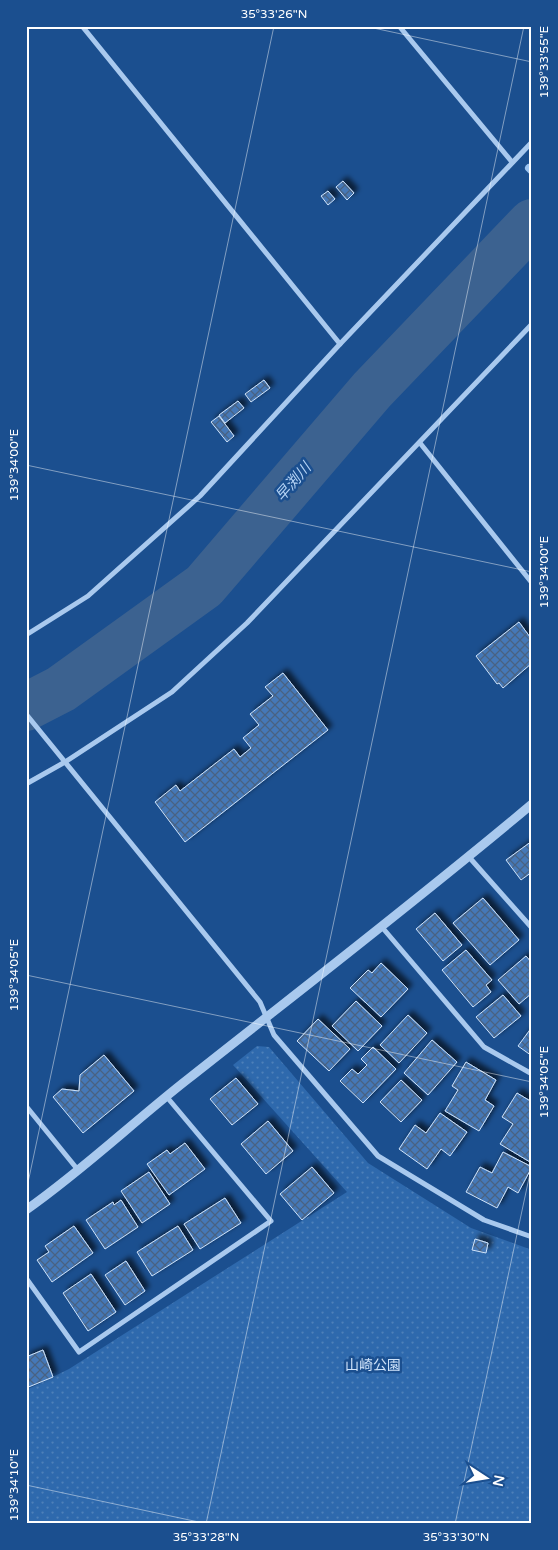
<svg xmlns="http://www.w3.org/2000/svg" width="558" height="1550" font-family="'Varela Round','Noto Sans JP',sans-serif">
  <defs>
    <pattern id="grass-dots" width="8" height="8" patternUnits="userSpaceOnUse" patternTransform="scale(1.25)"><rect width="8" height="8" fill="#2e69ad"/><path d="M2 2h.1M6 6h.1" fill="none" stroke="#4d80b9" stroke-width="1.8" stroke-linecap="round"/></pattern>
    <pattern id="building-cross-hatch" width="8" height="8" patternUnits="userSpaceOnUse" patternTransform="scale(1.25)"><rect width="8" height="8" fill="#4478b7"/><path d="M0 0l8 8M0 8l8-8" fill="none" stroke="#486282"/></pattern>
    <filter id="shadow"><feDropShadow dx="4.5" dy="-4.5" stdDeviation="2.5" flood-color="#0009"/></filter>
  </defs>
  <rect width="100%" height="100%" fill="#1b4f8f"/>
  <!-- grass -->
  <path fill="url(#grass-dots)" d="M257,1046L269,1047L368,1163L471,1228L532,1250V1524H26V1390L69,1369L347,1192L233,1065Z"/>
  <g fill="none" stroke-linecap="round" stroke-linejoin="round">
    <!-- stream -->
    <path stroke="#9cc4f0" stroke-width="8" d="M529,168L532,171"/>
    <!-- river -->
    <path stroke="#3c6290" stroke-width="48" d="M26,707L61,689L204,586L372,390L532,223"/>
  </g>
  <!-- building -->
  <g fill="url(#building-cross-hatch)" stroke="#cfe3fa" filter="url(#shadow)">
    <path d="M343,181L354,193L347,200L336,187Z"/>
    <path d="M328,191L335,199L328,205L321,196Z"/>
    <path d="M264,380L270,388L251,402L245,394Z"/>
    <path d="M238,401L244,408L225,423L219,415Z"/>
    <path d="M219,416L234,436L227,442L211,422Z"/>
    <path d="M519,622L530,637L532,636V663L503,688L499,683L497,684L476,656Z"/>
    <path d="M283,673L328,730L185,842L155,802L176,785L180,791L234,749L240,757L251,748L243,738L259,725L250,714L273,696L265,687Z"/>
    <path d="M532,841V872L521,880L506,860Z"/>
    <path d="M483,898L519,940L490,965L453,923Z"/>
    <path d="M435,913L462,945L443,961L416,929Z"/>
    <path d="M466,950L492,980L486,985L491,992L473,1007L442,970Z"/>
    <path d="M526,956L532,963V993L519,1004L498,980Z"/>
    <path d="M381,963L408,989L381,1017L350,988L368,970L372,973Z"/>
    <path d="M503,995L521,1016L494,1038L476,1017Z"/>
    <path d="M356,1001L382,1026L358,1051L332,1026Z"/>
    <path d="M408,1015L427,1033L399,1063L380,1045Z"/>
    <path d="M318,1019L350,1049L329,1071L297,1041Z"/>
    <path d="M532,1027V1056L518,1046Z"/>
    <path d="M432,1040L457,1062L428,1095L404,1073Z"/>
    <path d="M373,1047L396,1069L363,1103L340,1081L352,1069L358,1074L367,1065L361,1059Z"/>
    <path d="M104,1055L134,1091L83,1133L53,1097L62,1089L79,1091L80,1075Z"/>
    <path d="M466,1062L496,1080L485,1100L494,1106L479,1131L445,1111L458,1090L452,1086Z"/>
    <path d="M236,1078L258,1104L232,1125L210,1099Z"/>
    <path d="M401,1080L422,1100L401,1122L380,1102Z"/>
    <path d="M517,1093L532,1102V1160L530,1162L500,1144L513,1124L502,1117Z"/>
    <path d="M440,1113L467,1132L450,1156L441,1149L427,1169L399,1149L415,1125L426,1133Z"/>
    <path d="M268,1121L293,1151L266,1174L241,1144Z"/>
    <path d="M185,1143L205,1169L169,1195L147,1164L167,1150L170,1154Z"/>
    <path d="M503,1152L532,1167L518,1193L508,1187L497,1208L466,1192L480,1167L492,1173Z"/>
    <path d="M312,1167L334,1193L302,1220L280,1194Z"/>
    <path d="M149,1172L170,1204L142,1223L121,1191Z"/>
    <path d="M225,1198L241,1223L200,1249L184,1224Z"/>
    <path d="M121,1200L138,1227L105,1249L86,1220L113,1202L114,1205Z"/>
    <path d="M74,1226L93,1253L52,1282L37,1260L49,1252L45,1246Z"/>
    <path d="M178,1226L193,1250L152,1276L137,1252Z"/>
    <path d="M475,1239L488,1243L486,1253L472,1250Z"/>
    <path d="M126,1261L145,1291L125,1305L105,1275Z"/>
    <path d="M91,1274L116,1312L88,1331L63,1293Z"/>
    <path d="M43,1350L53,1377L26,1388V1357Z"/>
  </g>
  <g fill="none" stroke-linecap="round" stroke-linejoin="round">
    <!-- minor -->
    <g stroke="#a9c9ee" stroke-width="5">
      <path d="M82,26L340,344"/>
      <path d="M399,26L512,162"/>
      <path d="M420,443L532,583"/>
      <path d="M26,635L88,596L200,496L340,344L532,142"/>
      <path d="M26,714L260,1002L274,1035L378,1156L484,1220L532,1237"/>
      <path d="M26,784L65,762L172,692L247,623L532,324"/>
      <path d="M469,857L532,928"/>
      <path d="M381,926L484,1047L532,1074"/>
      <path d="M26,1106L78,1170"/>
      <path d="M26,1278L79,1352L271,1221L166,1096"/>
    </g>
    <!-- tertiary -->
    <path stroke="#a9c9ee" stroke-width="9" d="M26,1210C83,1170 133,1122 188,1079C303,988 419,899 532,804"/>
  </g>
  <!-- ticks -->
  <path fill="none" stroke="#fff" stroke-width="1" stroke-opacity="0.45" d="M364,26L532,62M26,465L532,572M26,975L532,1082M26,1192L274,26M26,1485L208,1524M206,1524L524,26M455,1524L532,1164"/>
  <g text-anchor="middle" stroke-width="5" stroke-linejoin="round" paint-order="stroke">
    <!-- park labels -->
    <g font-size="14" fill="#cfe3fa" stroke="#1b4f8f">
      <text x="373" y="1370">山崎公園</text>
    </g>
    <!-- water labels -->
    <g font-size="15" font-style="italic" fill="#b5d3f5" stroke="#1b4f8f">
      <text transform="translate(293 482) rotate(-49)" y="5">早渕川</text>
    </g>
  </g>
  <!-- border -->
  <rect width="558" height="1550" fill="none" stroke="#1b4f8f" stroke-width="55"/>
  <!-- north arrow -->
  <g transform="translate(486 1478) rotate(102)" stroke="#1b4f8f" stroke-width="4" paint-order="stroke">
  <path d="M0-4L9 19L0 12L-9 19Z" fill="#ffffff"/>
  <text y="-8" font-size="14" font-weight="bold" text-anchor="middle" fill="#ffffff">N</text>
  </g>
  <rect x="28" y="28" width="502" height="1494" fill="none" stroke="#fff" stroke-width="2"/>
  <g font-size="12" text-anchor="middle" fill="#fff">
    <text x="274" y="18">35°33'26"N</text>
    <text transform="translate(544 62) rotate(-90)" y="4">139°33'55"E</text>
    <text transform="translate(14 465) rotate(-90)" y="4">139°34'00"E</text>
    <text transform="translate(544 572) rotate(-90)" y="4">139°34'00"E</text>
    <text transform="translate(14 975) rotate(-90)" y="4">139°34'05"E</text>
    <text transform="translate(544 1082) rotate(-90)" y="4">139°34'05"E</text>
    <text transform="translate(14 1485) rotate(-90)" y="4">139°34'10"E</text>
    <text x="206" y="1541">35°33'28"N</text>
    <text x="456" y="1541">35°33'30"N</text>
  </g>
</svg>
